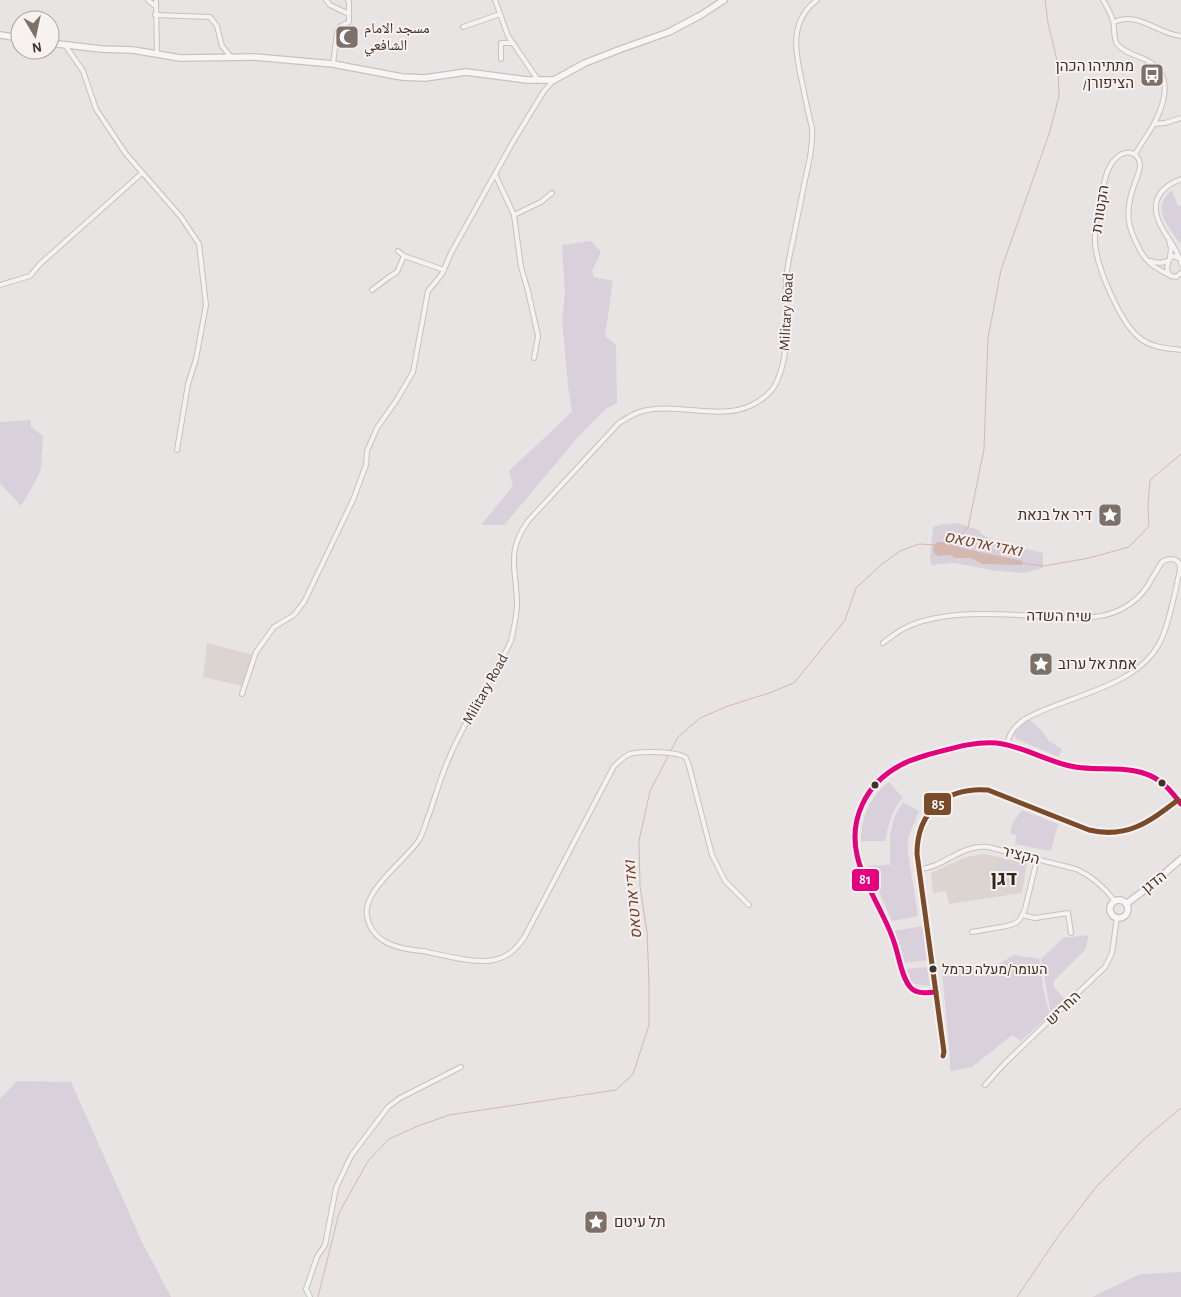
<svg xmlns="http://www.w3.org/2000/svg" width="1181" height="1297" font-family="'Alegreya Sans','Noto Naskh Arabic',Heebo,sans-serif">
  <rect width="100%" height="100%" fill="#e8e4e3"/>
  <!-- built -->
  <g fill="#dbd4d1">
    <path d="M207,643L256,656L242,686L203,677Z"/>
    <path d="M984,854L1027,863L1022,893L949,904L946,891L933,893L931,873L966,857Z"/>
  </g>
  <!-- green -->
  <g fill="#d8d1db">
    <path d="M1172,190L1178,206L1181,205V242H1179C1167,224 1151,208 1172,190Z"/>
    <path d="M591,241L601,252L592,271L594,277L613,281L605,336L616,345L617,403L607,408L580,435L504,525H481L513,486L509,471L572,412L568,386L562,320L565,293L562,245Z"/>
    <path d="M31,420V427L43,436L41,469L37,478L21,506L0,483V422Z"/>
    <path d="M958,523L979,530L982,534L992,541L1006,547L1021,548L1043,553V568L1024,573L997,571L954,563L931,565L930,558L933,527L943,524Z"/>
    <path d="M1029,719L1042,731L1049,741L1062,749L1059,757L1016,739L1014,733Z"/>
    <path d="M889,782L903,798C892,809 888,826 885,841H861C862,816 869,798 889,782Z"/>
    <path d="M903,802L919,811L908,838V853L918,916L892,921L867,866L890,865V836L894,818Z"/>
    <path d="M1022,810L1058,824L1051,851L1015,844L1016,835L1010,834L1012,824Z"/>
    <path d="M998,859L1025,865L1019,888L993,882Z"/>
    <path d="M924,926L929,960L903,963L893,931Z"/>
    <path d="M1089,935L1085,950L1054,981V987L1064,999L1051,1014L1041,959L1063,938Z"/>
    <path d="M1014,955L1040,959L1043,989L1050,1015L1021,1041L1012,1035L972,1067L950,1071V1058L942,970L999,964Z"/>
    <path d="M927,967L930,986L913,984L906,969Z"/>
    <path d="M17,1081L71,1082L142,1242L171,1297H0V1099Z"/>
    <path d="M1181,1272V1297H1092L1140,1274Z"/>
  </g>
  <!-- water -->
  <path fill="#d4b8b0" d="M937,542H945L965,549L1023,561L1022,565L982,564L971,558H955L950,555L939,556L935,554L933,550L934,545Z"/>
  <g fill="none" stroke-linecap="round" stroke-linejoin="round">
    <!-- stream -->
    <g stroke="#d4b8b0" stroke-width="1">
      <path d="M949,544L968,528L984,449L988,338L1001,270L1049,134L1059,96L1058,64L1048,23L1045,0"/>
      <path d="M1022,563L1044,566L1089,558L1129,547L1149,526L1148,504L1150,480L1181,454"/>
      <path d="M318,1297L339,1213L368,1161L389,1139L418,1126L449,1115L616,1090L633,1074L649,1025V983L647,932L640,886L639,841L650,791L678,737L700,718L728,706L769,693L794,683L845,620L856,588L882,564L900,551L919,544L935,545"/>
      <path d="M1017,1297L1059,1235L1096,1187L1144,1139L1181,1108"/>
    </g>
    <!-- street casing -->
    <g stroke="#c6c2c1" stroke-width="6">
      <g id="street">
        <path d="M148,0L156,7"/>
        <path d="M156,0L157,54"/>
        <path d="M326,0L330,5L349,14"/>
        <path d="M495,0L508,36L538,80"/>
        <path d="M1103,0C1107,7 1111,13 1113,21C1115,28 1113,38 1117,44C1123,52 1135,55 1144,59C1174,72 1166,101 1154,124"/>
        <path d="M155,15L210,17L217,26L222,46L231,57"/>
        <path d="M1114,22C1138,11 1158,34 1181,36"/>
        <path d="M463,27L500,14"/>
        <path d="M65,45L83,71L96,109L126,154L181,217L199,244L206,305L196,359L188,384L177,450"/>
        <path d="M501,59V43H513"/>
        <path d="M333,64L337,32L341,26L349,22V2L348,0"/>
        <path d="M1135,154L1154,124L1165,123L1181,118"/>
        <path d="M495,174L514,215L521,267L528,291L538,336L534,358"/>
        <path d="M514,215L541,202L552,193"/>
        <path d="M1169,241L1171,248L1170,258"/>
        <path d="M398,251L404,256L444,270"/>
        <path d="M1180,259C1175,247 1168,239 1162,228C1149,205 1157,188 1181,179"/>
        <path d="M1150,261L1160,263L1169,261"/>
        <path d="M1181,264L1180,259L1174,256L1170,258C1167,264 1165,271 1171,276L1176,277L1181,273"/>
        <path d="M1171,276C1164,272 1157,269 1151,264C1145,259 1141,253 1138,246C1128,227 1126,216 1131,195C1133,186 1139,175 1140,166C1140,155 1131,150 1122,154C1109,160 1105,176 1103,189C1099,206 1094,224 1095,242C1096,266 1121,325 1141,339C1153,348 1167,348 1181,350"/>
        <path d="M0,285L30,276L40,264L142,173"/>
        <path d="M372,290L389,277L397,272L404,256"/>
        <path d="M883,643C891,637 899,630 909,626C951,608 1011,615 1056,617C1082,618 1108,620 1130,604C1140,597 1147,589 1152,578C1156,573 1158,567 1162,562C1170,557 1181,558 1180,570C1175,591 1170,621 1161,640C1139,688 1067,695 1025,719C1015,726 1009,733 1007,745"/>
        <path d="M242,694L256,652L274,627L294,615L304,602L353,500L366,465L367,451L377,428L396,401L413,372L428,291L442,274L451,253L514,140L544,91L554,80"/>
        <path d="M919,869C944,868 960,844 988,847L1076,869C1092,876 1104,887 1115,901"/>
        <path d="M749,905L725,881L712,855L689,766C689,765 686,759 686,758C679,751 640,751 630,754C624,756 619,762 614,766L524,938C516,949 508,957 494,960C476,964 442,955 423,951C412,950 400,949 390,944C378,939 369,929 367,916C362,891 405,861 419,840C424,832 426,821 430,812C436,794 441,776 449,758C466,717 492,681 511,641C514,628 517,615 517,602C516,568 506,552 528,521L619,423C627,418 634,413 643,411C676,402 720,421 752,405C763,400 774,390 778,379C791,348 784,313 786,281C787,267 790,253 793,240C797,220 801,200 805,180C809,163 813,146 812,128C808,113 805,97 802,82C795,52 789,21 817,0"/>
        <path d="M1023,915L1030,917L1035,918L1068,913L1071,933"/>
        <path d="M972,932L1007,926L1016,923L1020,919L1025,909L1037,859"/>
        <path d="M936,992C927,993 917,994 911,988C902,979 899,957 895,945C892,935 887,924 882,914C873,895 861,875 857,855C849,819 866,784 899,766C907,761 917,758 927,755C950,749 973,741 997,743C1021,746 1043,759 1066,765C1096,774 1134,761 1161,782C1169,788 1175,796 1181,804"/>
        <path d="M943,1056L944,1052L917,854C917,811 946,787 988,790L1089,830C1127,839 1149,822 1178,800"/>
        <path d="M985,1085L1005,1063L1105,967L1112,953L1117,917"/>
        <path d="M310,1297L306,1289L317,1257L325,1245L336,1188L351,1156L388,1107L400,1098L461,1067"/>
      </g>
    </g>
    <!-- secondary casing -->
    <g stroke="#c6c2c1" stroke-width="8">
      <g id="secondary">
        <path d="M0,35L20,38"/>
        <path d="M50,43L101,49L133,50L180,58L255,57L333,64L402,77L425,78L466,72L527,80H554L585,63L621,49L669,32L701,15L724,0"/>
        <circle cx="1119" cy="909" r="9"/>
        <path d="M1126,904L1150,886L1181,859"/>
      </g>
    </g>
    <!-- street -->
    <use href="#street" stroke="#f5f3f2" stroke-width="4"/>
    <!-- secondary -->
    <use href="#secondary" stroke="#f7f6f6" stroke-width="5.5"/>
    <!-- bus-1 casing -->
    <g stroke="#f7f2f0" stroke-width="9">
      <path id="bus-1" d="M936,992C927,993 917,994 911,988C902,979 899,957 895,945C892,935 887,924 882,914C873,895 861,875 857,855C849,819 866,784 899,766C907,761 917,758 927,755C950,749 973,741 997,743C1021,746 1043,759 1066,765C1096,774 1134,761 1161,782C1169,788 1175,796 1181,804"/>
    </g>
    <!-- bus-2 casing -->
    <g stroke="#f7f2f0" stroke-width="9">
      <path id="bus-2" d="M943,1056L944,1052L917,854C917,811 946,787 988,790L1089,830C1127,839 1149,822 1178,800"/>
    </g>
    <!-- bus-1 -->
    <use href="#bus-1" stroke="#e5007d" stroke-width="5"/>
    <!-- bus-2 -->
    <use href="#bus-2" stroke="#7a4b2a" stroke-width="5"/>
  </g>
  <!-- icons -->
  <defs>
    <g id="mosque-square" transform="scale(1.25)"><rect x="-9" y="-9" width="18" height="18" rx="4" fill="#7c7069" stroke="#f7f2f0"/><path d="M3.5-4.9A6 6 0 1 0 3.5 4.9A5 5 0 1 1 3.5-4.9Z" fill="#fff"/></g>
    <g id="bus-square" transform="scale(1.25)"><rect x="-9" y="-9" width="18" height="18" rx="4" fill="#7c7069" stroke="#f7f2f0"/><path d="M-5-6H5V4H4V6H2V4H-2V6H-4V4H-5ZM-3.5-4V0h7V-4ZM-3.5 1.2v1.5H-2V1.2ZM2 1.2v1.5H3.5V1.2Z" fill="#fff"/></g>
    <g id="sight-square" transform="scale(1.25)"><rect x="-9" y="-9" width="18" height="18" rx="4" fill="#7c7069" stroke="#f7f2f0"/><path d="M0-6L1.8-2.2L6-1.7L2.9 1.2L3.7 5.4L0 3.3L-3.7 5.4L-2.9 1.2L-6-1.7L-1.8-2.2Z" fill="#fff"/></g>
  </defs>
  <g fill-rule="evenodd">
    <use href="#mosque-square" x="347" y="37"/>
    <use href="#bus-square" x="1152" y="75"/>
    <use href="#sight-square" x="1110" y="515"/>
    <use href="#sight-square" x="1041" y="664"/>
    <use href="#sight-square" x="596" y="1222"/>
  </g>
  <!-- markers -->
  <g fill="#423128" stroke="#f7f2f0" stroke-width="2">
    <circle cx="1162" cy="783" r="4.5"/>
    <circle cx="875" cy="785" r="4.5"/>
    <circle cx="933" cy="969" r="4.5"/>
  </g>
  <g text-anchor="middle" stroke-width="4" stroke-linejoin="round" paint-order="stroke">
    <!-- bus labels -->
    <g font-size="14" fill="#423128" stroke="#f7f2f0" text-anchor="start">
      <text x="942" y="974">העומר/מעלה כרמל</text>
    </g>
    <!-- poi labels -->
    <g font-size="15" fill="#423128" stroke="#f7f2f0" text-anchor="start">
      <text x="364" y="33">مسجد الامام<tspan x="364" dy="17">الشافعي</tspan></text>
      <text x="1134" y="71" text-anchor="end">מתתיהו הכהן<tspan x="1134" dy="17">/הציפורן</tspan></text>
      <text x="1092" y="520" text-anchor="end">דיר אל בנאת</text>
      <text x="1058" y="669">אמת אל ערוב</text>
      <text x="614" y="1227">תל עיטם</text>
    </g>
    <!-- street labels -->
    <g font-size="15" fill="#423128" stroke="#f7f2f0">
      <text transform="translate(1100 209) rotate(-81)" y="5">הקטורת</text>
      <text transform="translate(786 312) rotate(-87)" y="5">Military Road</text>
      <text transform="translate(1059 616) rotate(1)" y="5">שיח השדה</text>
      <text transform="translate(485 689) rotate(-61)" y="5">Military Road</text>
      <text transform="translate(1021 855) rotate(14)" y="5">הקציר</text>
      <text transform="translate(1154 882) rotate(-39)" y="5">הדגן</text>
      <text transform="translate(1063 1008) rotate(-44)" y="5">החריש</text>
    </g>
    <!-- water labels -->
    <g font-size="16" font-style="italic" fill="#784331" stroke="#f7f2f0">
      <text transform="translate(983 543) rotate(11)" y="6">ואדי ארטאס</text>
      <text transform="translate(632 900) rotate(-95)" y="6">ואדי ארטאס</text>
    </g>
    <!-- district labels -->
    <g font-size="20" font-weight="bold" fill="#33241b" stroke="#f7f2f0">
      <text x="1004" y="885">דגן</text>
    </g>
  </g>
  <g stroke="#f7f2f0" stroke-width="2">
    <rect x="923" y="792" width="29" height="24" rx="5" fill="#7a4b2a"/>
    <rect x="851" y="868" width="29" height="24" rx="5" fill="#e5007d"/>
  </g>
  <g font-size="14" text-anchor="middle" font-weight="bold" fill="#fff">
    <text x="938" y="809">85</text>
    <text x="865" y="884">81</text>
  </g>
  <!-- north arrow -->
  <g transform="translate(35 35) rotate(171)"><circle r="24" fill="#f7f2f0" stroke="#afa5a0"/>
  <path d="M0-4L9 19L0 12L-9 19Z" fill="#7c7069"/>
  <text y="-8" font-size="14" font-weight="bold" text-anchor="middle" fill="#423128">N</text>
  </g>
</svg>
